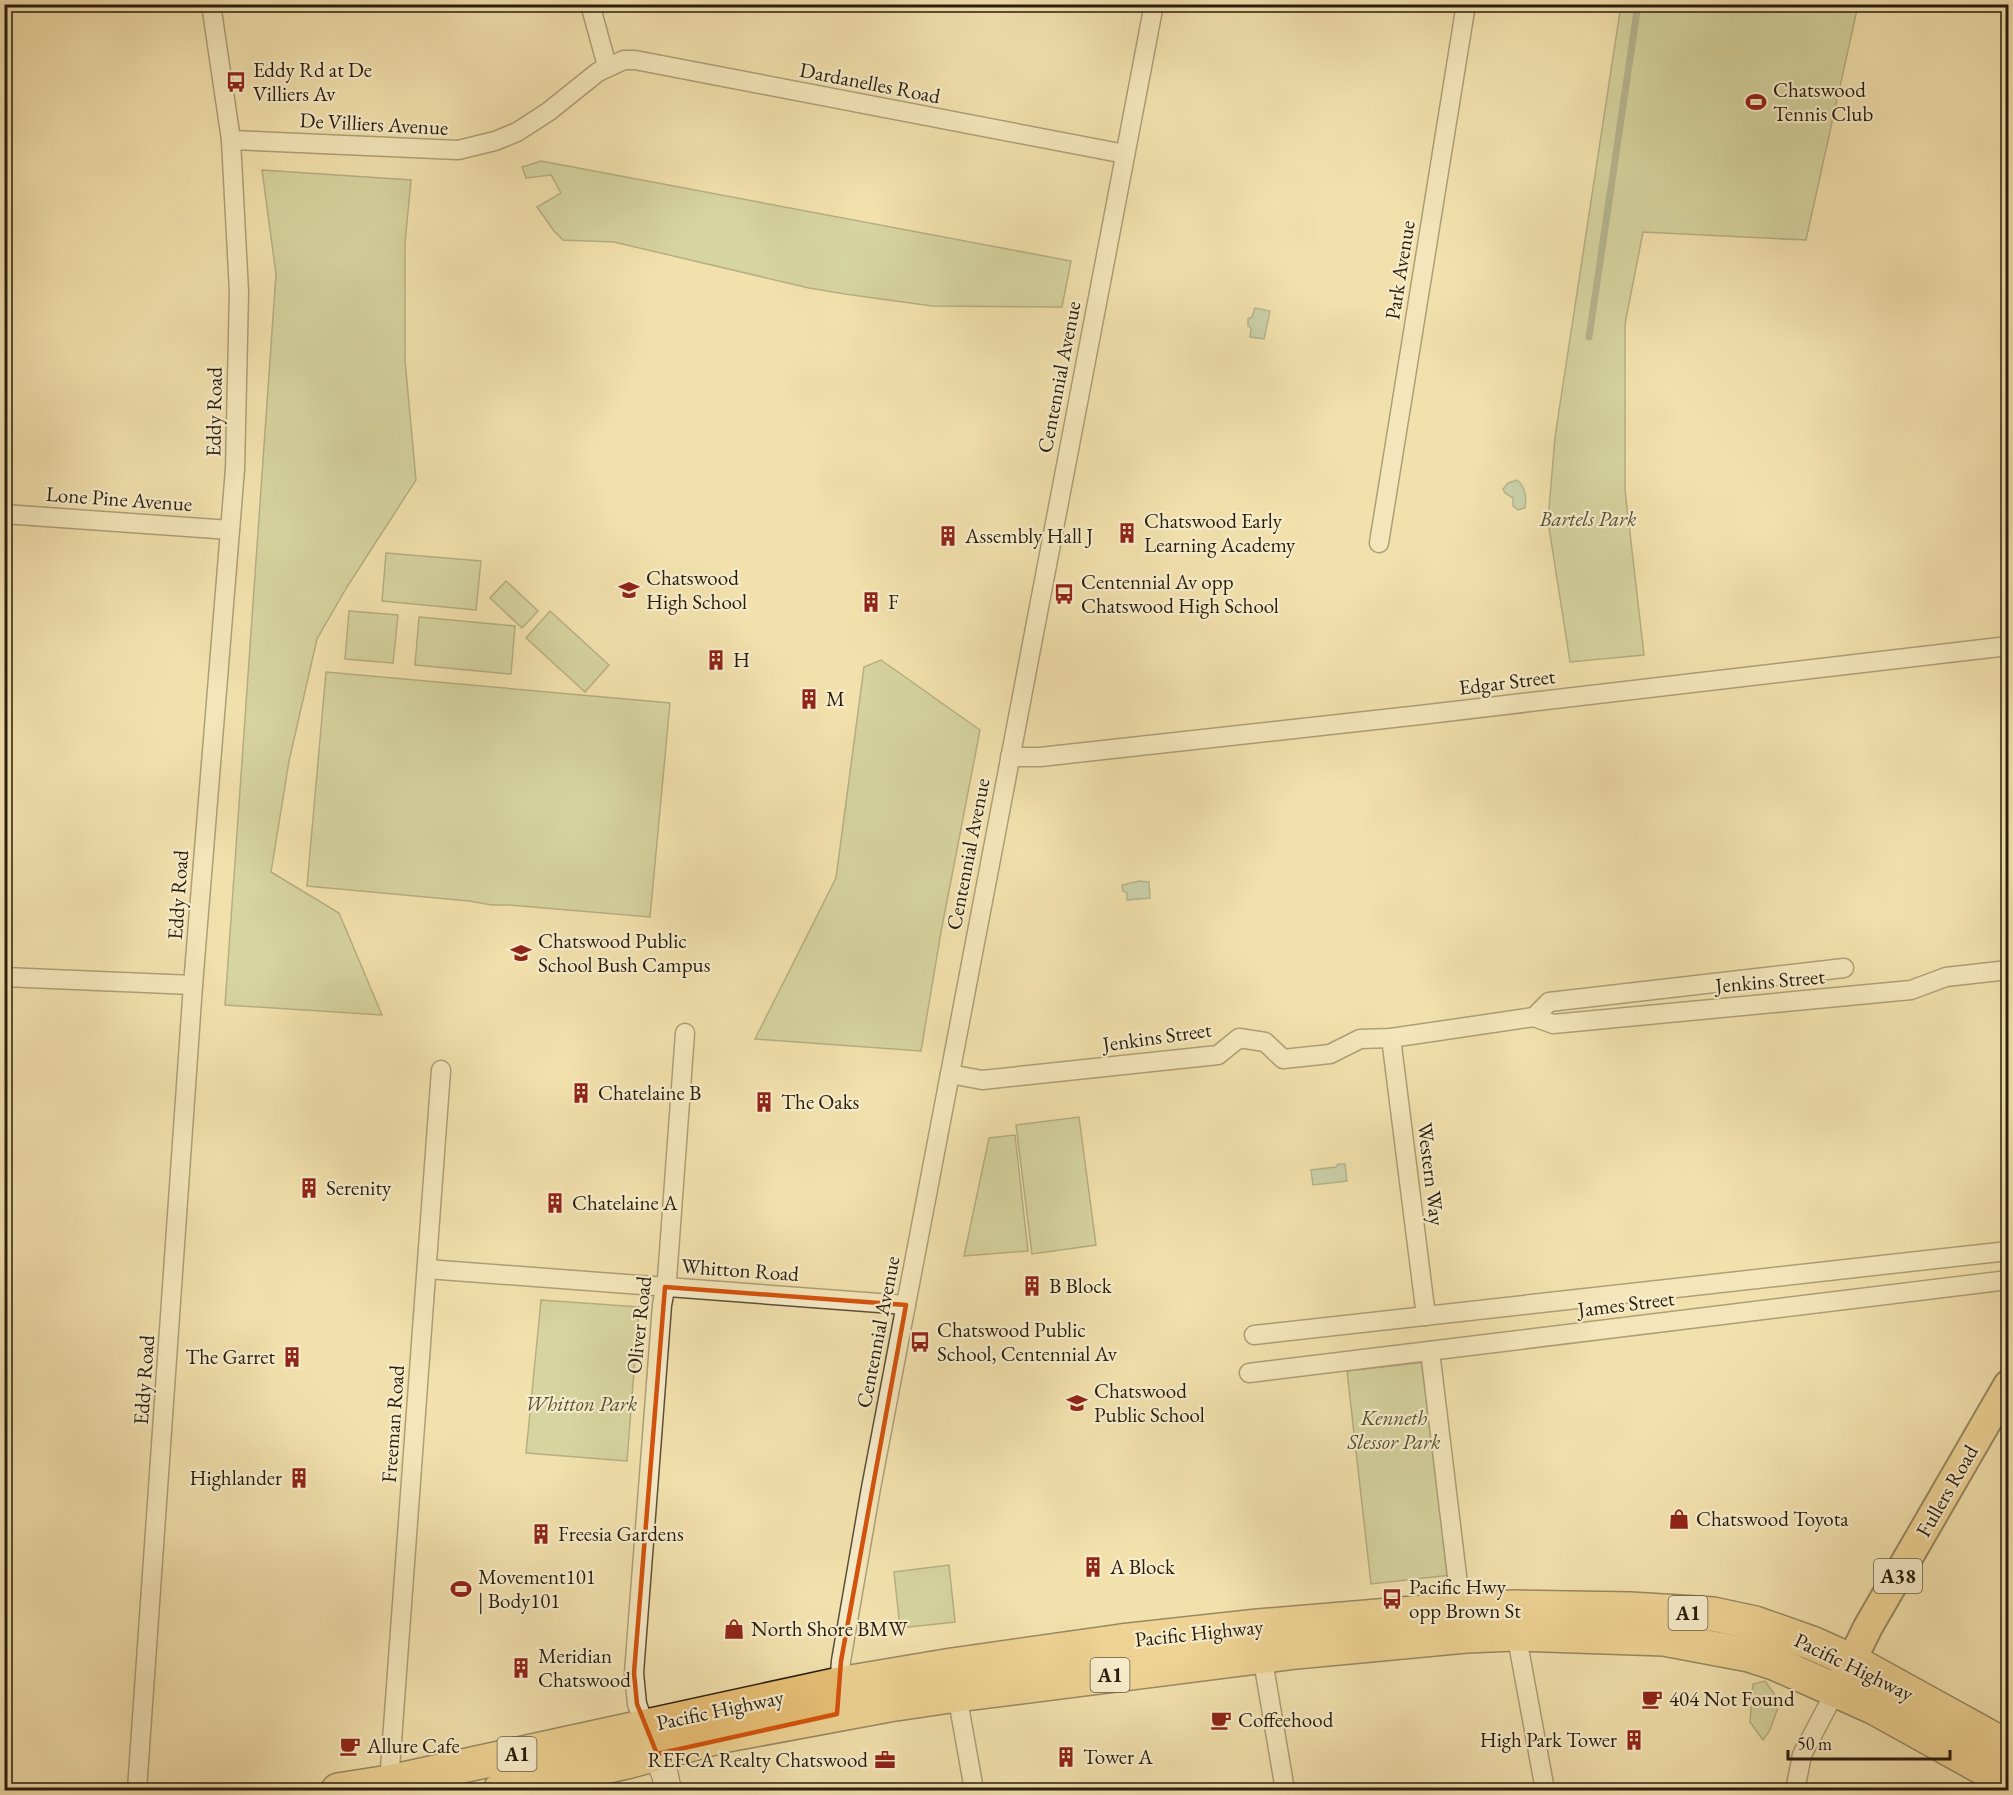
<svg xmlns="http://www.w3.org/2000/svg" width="2013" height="1795" font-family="'EB Garamond',serif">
  <rect width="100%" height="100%" fill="#f2e1ad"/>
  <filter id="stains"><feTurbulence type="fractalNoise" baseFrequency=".00333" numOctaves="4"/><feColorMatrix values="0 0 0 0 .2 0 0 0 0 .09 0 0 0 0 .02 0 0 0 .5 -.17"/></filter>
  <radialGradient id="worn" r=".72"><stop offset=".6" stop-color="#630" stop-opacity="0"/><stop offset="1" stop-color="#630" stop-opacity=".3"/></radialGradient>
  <!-- green -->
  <g fill="#b4c48f" stroke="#6f704e" stroke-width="1.5">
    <path d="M1621,5H1858L1806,240L1643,232L1625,324V490L1644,655L1570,662L1548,521L1555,437Z"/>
    <path d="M541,161L1071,261L1062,307L932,306L845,294L809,288L614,242L563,240L554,231L537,207L561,193L551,175L526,178L522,167Z"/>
    <path d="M262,170L411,180L405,243V361L416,480L347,587L317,639L289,761L271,872L339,913L382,1015L225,1005L276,274Z"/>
    <path d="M386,553L481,561L476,610L382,601Z"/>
    <path d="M506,581L538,611L522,628L490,598Z"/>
    <path d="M349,611L398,615L393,663L345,659Z"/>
    <path d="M550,611L609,665L585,692L526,638Z"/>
    <path d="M419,617L515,626L511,674L415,665Z"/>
    <path d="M881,660L980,730L941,932L921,1051L755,1039L836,878L864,667Z"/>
    <path d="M326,672L670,703L650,917L509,905H492L469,901L307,886Z"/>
    <path d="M1079,1117L1096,1245L1032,1254L1016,1125Z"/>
    <path d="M1015,1135L1028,1251L964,1256L989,1138Z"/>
    <path d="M541,1300L639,1307L627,1461L526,1453Z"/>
    <path d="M1427,1362L1451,1575L1371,1584L1347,1371Z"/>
    <path d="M949,1565L955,1622L900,1628L894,1572Z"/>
    <path d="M1765,1681L1780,1702L1770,1730L1763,1740L1750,1722L1753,1684Z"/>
  </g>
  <!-- water -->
  <g fill="#9bbeaa" stroke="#6e7e6c" stroke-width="1.5">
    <path d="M1255,308L1270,311L1264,339L1250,337L1251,328L1248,326V319L1252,317Z"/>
    <path d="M1517,480C1525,486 1527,498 1525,508L1518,510L1513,506V498L1505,493L1503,489L1508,483Z"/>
    <path d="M1139,881L1149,882L1150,898L1127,900V893L1123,891L1122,885Z"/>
    <path d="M1338,1164H1345L1347,1181L1313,1185L1311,1170L1336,1167Z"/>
  </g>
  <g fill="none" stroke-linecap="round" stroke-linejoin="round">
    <!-- stream -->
    <path stroke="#6e7e6c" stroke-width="7" d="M1589,337L1638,4"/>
    <!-- street casing -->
    <g stroke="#5c4e36" stroke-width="21">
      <g id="street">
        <path d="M590,4L607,66"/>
        <path d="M231,140L458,150L495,141L517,132L548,112L598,72L624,60H635L1125,154"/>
        <path d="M4,514L230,530"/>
        <path d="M1379,543L1466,4"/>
        <path d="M1010,757H1040L1420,715L2008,646"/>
        <path d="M4,977L193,985"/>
        <path d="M1534,1017L1549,1002L1844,968"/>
        <path d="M1391,1038L1426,1316"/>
        <path d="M950,1074L982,1080L1218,1055L1239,1038L1265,1042L1283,1059L1330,1054L1360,1039L1391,1038L1534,1017L1553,1024L1911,990L1946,977L2008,970"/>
        <path d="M427,1269L906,1305"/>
        <path d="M1254,1335L2008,1251"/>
        <path d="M1430,1351L1461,1609"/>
        <path d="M1249,1373L2008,1280"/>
        <path d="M1515,1627L1545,1790"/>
        <path d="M1261,1649L1285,1790"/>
        <path d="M839,1689L841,1661L871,1488L1154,4"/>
        <path d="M956,1689L974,1790"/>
        <path d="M645,1726L637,1704L634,1673L662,1305L667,1279L685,1033"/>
        <path d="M389,1782L441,1070"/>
        <path d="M137,1790L193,985L235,469L239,292L231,140L211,4"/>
        <path d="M1795,1790L1802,1755L1836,1690"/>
      </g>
    </g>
    <!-- secondary casing -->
    <g stroke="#2a1d0e" stroke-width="28">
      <path id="secondary" d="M650,1737L665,1775L668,1790"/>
    </g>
    <!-- primary casing -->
    <g stroke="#2a1d0e" stroke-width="32">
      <path id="primary" d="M1842,1680L1868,1627L2008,1385"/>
    </g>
    <!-- highway casing -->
    <g stroke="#2a1d0e" stroke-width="36">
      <g id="highway">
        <path d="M338,1790L389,1782L839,1684L952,1665L1121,1641L1258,1626L1461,1609L1515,1607L1630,1609L1713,1614L1755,1623L1812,1643L1852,1661L2008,1747"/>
        <path d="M500,1790L627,1762L722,1736L889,1705L957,1695L1296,1652L1466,1636L1515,1634L1664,1639L1749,1655L1774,1663L1875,1708L2008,1782"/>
      </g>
    </g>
    <!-- street -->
    <use href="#street" stroke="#f7ecca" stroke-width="18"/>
    <!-- secondary -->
    <use href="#secondary" stroke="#f7ecca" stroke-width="26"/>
    <!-- primary -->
    <use href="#primary" stroke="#e9c076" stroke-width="28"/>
    <!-- highway -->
    <use href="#highway" stroke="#e9c076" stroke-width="33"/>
  </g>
  <!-- marked area -->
  <path d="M0 0H2013V1795H0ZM665,1287L906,1305L841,1661L837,1714L657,1754L637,1704L634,1673Z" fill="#f2e1ad" fill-opacity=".55" fill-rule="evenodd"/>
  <path fill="none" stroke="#d5530c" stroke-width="4.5" stroke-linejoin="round" d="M665,1287L906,1305L841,1661L837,1714L657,1754L637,1704L634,1673Z"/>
  <!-- icons -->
  <defs>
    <g id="bus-bare" transform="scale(1.62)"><path d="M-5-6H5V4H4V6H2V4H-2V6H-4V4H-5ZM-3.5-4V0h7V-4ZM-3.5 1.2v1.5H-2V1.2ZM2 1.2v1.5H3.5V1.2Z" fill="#8f2418" stroke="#f7ecca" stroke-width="2.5" paint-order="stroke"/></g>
    <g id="stadium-bare" transform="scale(1.62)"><path d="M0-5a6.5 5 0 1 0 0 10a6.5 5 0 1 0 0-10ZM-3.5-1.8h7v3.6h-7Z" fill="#8f2418" stroke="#f7ecca" stroke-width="2.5" paint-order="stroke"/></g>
    <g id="building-bare" transform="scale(1.62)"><path d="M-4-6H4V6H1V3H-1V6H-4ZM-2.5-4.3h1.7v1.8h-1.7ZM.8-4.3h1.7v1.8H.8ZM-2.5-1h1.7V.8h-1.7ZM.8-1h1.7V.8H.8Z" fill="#8f2418" stroke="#f7ecca" stroke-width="2.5" paint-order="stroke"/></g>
    <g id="school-bare" transform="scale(1.62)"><path d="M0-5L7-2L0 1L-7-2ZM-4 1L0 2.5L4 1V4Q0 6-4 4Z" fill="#8f2418" stroke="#f7ecca" stroke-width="2.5" paint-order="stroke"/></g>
    <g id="shop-bare" transform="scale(1.62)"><path d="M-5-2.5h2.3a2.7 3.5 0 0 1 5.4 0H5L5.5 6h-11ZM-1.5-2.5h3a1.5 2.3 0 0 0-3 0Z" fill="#8f2418" stroke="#f7ecca" stroke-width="2.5" paint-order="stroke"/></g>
    <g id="cafe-bare" transform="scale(1.62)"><path d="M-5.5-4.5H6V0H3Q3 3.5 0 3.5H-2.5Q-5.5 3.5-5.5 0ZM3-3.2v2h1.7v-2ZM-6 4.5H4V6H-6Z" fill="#8f2418" stroke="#f7ecca" stroke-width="2.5" paint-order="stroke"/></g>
    <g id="office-bare" transform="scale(1.62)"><path d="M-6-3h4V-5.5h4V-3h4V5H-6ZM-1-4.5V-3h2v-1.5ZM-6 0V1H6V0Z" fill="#8f2418" stroke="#f7ecca" stroke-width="2.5" paint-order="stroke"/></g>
  </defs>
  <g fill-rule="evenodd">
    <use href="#bus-bare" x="236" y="82"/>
    <use href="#stadium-bare" x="1756" y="102"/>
    <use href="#building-bare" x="1127" y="533"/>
    <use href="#building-bare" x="948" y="536"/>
    <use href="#school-bare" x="629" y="590"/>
    <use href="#bus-bare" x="1064" y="594"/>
    <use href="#building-bare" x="871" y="602"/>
    <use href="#building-bare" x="716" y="660"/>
    <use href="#building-bare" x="809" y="699"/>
    <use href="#school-bare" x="521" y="953"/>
    <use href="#building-bare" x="581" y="1093"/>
    <use href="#building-bare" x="764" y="1102"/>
    <use href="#building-bare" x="309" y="1188"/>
    <use href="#building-bare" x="555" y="1203"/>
    <use href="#building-bare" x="1032" y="1286"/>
    <use href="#bus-bare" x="920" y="1342"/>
    <use href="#building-bare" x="292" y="1357"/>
    <use href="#school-bare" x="1077" y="1403"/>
    <use href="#building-bare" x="299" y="1478"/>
    <use href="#shop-bare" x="1679" y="1519"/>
    <use href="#building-bare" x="541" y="1534"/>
    <use href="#building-bare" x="1093" y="1567"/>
    <use href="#stadium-bare" x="461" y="1589"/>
    <use href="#bus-bare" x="1392" y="1599"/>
    <use href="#shop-bare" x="734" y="1629"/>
    <use href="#building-bare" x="521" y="1668"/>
    <use href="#cafe-bare" x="1652" y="1699"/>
    <use href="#cafe-bare" x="1221" y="1720"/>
    <use href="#building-bare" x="1634" y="1740"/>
    <use href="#cafe-bare" x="350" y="1746"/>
    <use href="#building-bare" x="1066" y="1757"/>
    <use href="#office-bare" x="885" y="1760"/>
  </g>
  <g text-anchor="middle" stroke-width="4.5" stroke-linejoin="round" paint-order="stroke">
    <!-- shield labels -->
    <g fill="#f7ecca" stroke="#685b46" stroke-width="1.5">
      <rect x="1874" y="1559" width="48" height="34" rx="4.5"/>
      <rect x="1668.5" y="1596" width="39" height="34" rx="4.5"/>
      <rect x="1090.5" y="1658" width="39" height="34" rx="4.5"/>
      <rect x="497.5" y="1737" width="39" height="34" rx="4.5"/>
    </g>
    <g font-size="20" font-weight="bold" fill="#2a1d0e">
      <text x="1898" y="1583">A38</text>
      <text x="1688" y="1620">A1</text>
      <text x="1110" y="1682">A1</text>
      <text x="517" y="1761">A1</text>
    </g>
    <!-- poi labels -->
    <g font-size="21" fill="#2a1d0e" stroke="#f7ecca" text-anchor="start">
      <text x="253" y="77">Eddy Rd at De<tspan x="253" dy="24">Villiers Av</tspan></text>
      <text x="1773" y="97">Chatswood<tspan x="1773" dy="24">Tennis Club</tspan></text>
      <text x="1144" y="528">Chatswood Early<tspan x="1144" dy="24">Learning Academy</tspan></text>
      <text x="965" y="543">Assembly Hall J</text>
      <text x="646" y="585">Chatswood<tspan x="646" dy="24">High School</tspan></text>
      <text x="1081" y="589">Centennial Av opp<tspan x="1081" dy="24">Chatswood High School</tspan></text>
      <text x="888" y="609">F</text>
      <text x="733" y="667">H</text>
      <text x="826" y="706">M</text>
      <text x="538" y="948">Chatswood Public<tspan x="538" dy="24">School Bush Campus</tspan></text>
      <text x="598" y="1100">Chatelaine B</text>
      <text x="781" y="1109">The Oaks</text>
      <text x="326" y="1195">Serenity</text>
      <text x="572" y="1210">Chatelaine A</text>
      <text x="1049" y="1293">B Block</text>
      <text x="937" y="1337">Chatswood Public<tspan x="937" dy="24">School, Centennial Av</tspan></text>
      <text x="275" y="1364" text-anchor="end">The Garret</text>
      <text x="1094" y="1398">Chatswood<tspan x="1094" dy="24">Public School</tspan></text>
      <text x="282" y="1485" text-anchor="end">Highlander</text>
      <text x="1696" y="1526">Chatswood Toyota</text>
      <text x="558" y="1541">Freesia Gardens</text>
      <text x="1110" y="1574">A Block</text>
      <text x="478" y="1584">Movement101<tspan x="478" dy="24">| Body101</tspan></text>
      <text x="1409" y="1594">Pacific Hwy<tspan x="1409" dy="24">opp Brown St</tspan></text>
      <text x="751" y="1636">North Shore BMW</text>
      <text x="538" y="1663">Meridian<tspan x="538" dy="24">Chatswood</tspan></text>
      <text x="1669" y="1706">404 Not Found</text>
      <text x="1238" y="1727">Coffeehood</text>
      <text x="1617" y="1747" text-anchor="end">High Park Tower</text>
      <text x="367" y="1753">Allure Cafe</text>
      <text x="1083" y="1764">Tower A</text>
      <text x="868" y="1767" text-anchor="end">REFCA Realty Chatswood</text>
    </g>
    <!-- street labels -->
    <g font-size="21" fill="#2a1d0e" stroke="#f7ecca">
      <text transform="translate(870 83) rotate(11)" y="7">Dardanelles Road</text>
      <text transform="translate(374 124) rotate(3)" y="7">De Villiers Avenue</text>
      <text transform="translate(1400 270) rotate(-81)" y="7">Park Avenue</text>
      <text transform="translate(1059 377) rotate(-79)" y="7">Centennial Avenue</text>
      <text transform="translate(214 412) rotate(-89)" y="7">Eddy Road</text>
      <text transform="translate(119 499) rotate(4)" y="7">Lone Pine Avenue</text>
      <text transform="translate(1507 682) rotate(-7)" y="7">Edgar Street</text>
      <text transform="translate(968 854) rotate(-79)" y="7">Centennial Avenue</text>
      <text transform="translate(178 895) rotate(-86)" y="7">Eddy Road</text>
      <text transform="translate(1770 981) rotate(-5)" y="7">Jenkins Street</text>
      <text transform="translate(1157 1037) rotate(-8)" y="7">Jenkins Street</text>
      <text transform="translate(1431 1174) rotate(83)" y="7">Western Way</text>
      <text transform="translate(740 1270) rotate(4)" y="7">Whitton Road</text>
      <text transform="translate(1626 1304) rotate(-7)" y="7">James Street</text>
      <text transform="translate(639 1325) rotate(-84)" y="7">Oliver Road</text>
      <text transform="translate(878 1332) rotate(-79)" y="7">Centennial Avenue</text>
      <text transform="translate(144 1380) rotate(-86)" y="7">Eddy Road</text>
      <text transform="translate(393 1424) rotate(-86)" y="7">Freeman Road</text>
      <text transform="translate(1947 1491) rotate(-60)" y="7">Fullers Road</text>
      <text transform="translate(1199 1633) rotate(-6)" y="7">Pacific Highway</text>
      <text transform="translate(1854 1667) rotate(26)" y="7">Pacific Highway</text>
      <text transform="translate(720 1710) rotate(-12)" y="7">Pacific Highway</text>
    </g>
    <!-- park labels -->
    <g font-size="21" font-style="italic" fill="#534f35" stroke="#f7ecca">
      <text x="1588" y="526">Bartels Park</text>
      <text x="581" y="1411">Whitton Park</text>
      <text x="1394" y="1425">Kenneth<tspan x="1394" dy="24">Slessor Park</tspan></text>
    </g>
  </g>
  <!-- margin -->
  <rect width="2013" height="1795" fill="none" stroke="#f2e1ad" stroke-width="24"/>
  <rect x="6" y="6" width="2001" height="1783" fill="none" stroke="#2a1d0e" stroke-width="3"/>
  <rect x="12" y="12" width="1989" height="1771" fill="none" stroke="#2a1d0e" stroke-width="1.5"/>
  <!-- scale -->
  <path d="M1788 1750v9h162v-9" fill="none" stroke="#2a1d0e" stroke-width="3"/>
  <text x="1797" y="1750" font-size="18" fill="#2a1d0e" stroke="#f7ecca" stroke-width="4.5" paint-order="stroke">50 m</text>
  <rect width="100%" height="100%" filter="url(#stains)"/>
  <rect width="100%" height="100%" fill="url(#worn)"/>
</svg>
